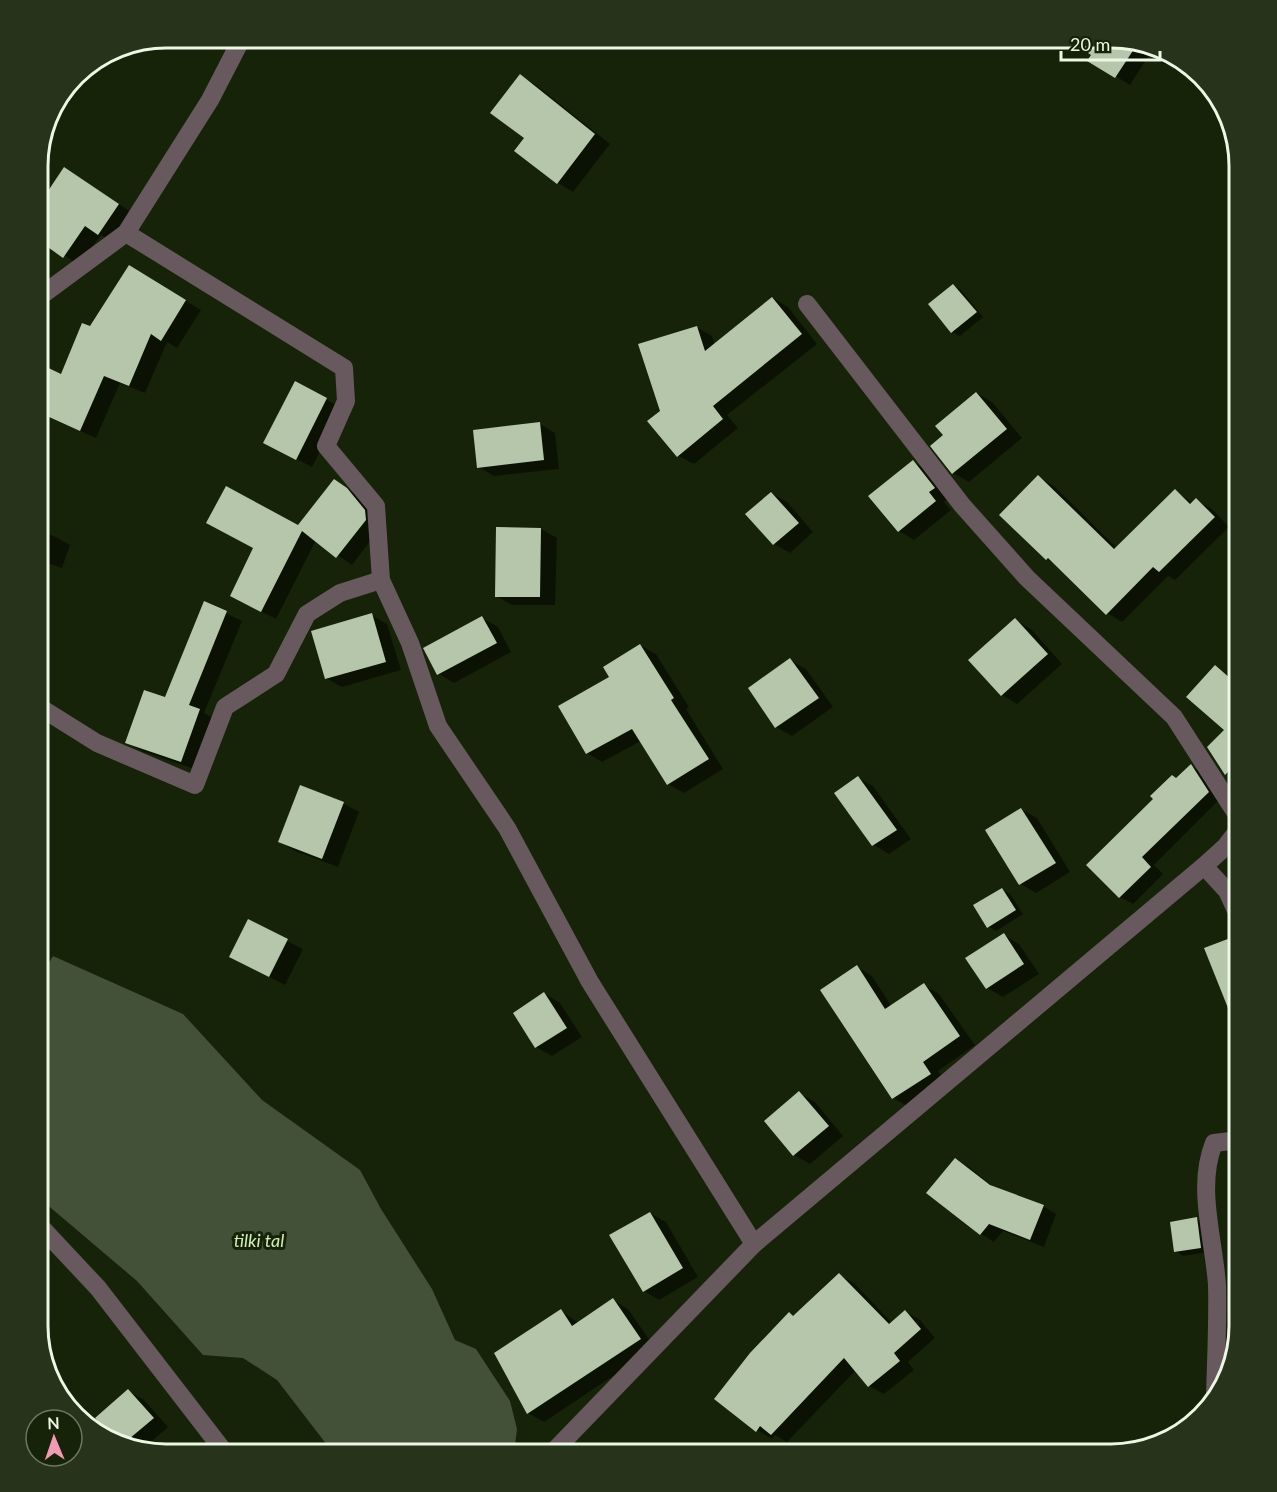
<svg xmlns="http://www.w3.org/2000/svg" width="1277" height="1492" font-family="Lato,sans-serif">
  <rect width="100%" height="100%" fill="#162309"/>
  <!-- water -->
  <path fill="#445139" d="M53,956L183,1014L262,1100L360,1170L381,1209L432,1289L455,1340L476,1349L510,1401L517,1429L514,1454H334L277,1380L243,1358L203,1355L137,1281L38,1197V981Z"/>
  <!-- shadow -->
  <g fill="#0007">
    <path d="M1068,38H1119L1168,51L1172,54L1164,64L1149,55L1130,85L1089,60L1093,54Z"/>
    <path d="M521,76L536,85L610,144L573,192L558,183L526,138Z"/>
    <path d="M80,178L134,214L114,243L101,235L79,265L38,238V199L42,202Z"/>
    <path d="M144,276L201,310L177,348L167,342L145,393L120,383L96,438L38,413V365L62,376L91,328Z"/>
    <path d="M953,285L961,290L983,317L960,336L952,332Z"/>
    <path d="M773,298L788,307L817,344L727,415L738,428L694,464L678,456L661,412L696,327L712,336L715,345Z"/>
    <path d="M296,383L342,408L312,467L281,451Z"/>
    <path d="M977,393L992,402L1022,438L969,482L953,473L945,436Z"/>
    <path d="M540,424L555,433L559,469L494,476L478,467Z"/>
    <path d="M913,462L929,471L949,497L944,502L951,510L914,540L899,531Z"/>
    <path d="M1038,477L1054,486L1117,548L1175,491L1193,503L1196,500L1212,509L1229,527L1175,580L1168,576L1122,622L1107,613L1058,566L1047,559L1001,515Z"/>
    <path d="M335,481L361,498L380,528L352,565L316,540L276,619L246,604L255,548L299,527Z"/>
    <path d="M771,493L787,502L813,532L790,553L774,544Z"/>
    <path d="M498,529H541L557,538L555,605H512L496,596Z"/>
    <path d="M38,530L56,537L70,545L62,568L44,562L38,569Z"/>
    <path d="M205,603L242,621L204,713L215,719L197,770L142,751L127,742L165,699Z"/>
    <path d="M371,615L387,624L401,670L342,687L326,678Z"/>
    <path d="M482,618L498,627L511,652L454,683L439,674Z"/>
    <path d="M1015,620L1031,629L1062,664L1017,704L1002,695Z"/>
    <path d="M640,645L656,654L689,707L686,709L723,769L684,793L668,784L641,741L602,762L587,753L611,678Z"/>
    <path d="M790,660L806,669L833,707L792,736L776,727Z"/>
    <path d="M1215,667L1239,683V782L1226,774L1209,748L1226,730Z"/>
    <path d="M1191,766L1203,773L1220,799L1154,865L1163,874L1133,904L1120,897L1177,779Z"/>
    <path d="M858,778L873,786L911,839L889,854L874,845L836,793Z"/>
    <path d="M343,803L359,812L338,867L295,851L280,842Z"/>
    <path d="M1021,809L1037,818L1070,872L1036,893L1021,884Z"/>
    <path d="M1003,890L1010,894L1023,914L996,931L988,926Z"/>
    <path d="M1004,935L1019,944L1039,974L1003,997L987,988Z"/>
    <path d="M1232,939L1239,943L1238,1000Z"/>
    <path d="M287,941L303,949L285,985L231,957Z"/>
    <path d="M857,967L872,976L892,1007L924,985L939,994L975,1045L938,1071L946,1083L909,1107L893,1098Z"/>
    <path d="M545,994L560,1003L582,1037L552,1056L536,1047Z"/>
    <path d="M799,1093L815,1102L843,1136L810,1164L794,1155Z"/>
    <path d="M955,1160L969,1167L996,1189L1043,1206L1056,1214L1044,1247L1003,1231L994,1242L981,1234L929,1193Z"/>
    <path d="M650,1213L666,1222L698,1277L659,1300L644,1291Z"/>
    <path d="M1197,1219L1204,1223L1208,1252L1183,1256L1175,1251Z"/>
    <path d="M839,1275L854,1283L892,1323L905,1312L920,1320L935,1338L908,1362L914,1370L884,1394L869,1386L856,1370L787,1442L775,1435L772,1439L757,1430L794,1317Z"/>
    <path d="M613,1300L628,1309L655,1348L544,1422L528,1413L561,1311L579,1323Z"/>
    <path d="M128,1391L144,1400L168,1427L143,1449L109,1441L92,1427Z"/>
  </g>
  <!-- building -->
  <g fill="#b6c6aa">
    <path d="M1066,38H1119L1138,43L1115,78L1087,61L1091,55Z"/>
    <path d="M520,74L595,134L557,184L514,151L524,138L490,113Z"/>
    <path d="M64,167L119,204L98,235L85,226L63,258L38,240V206Z"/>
    <path d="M129,265L186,300L161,341L151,334L129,386L104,376L80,431L38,412V363L61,374L82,323L90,326Z"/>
    <path d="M953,284L977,312L951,333L928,304Z"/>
    <path d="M772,297L802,334L713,406L723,419L677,457L647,421L660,411L638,344L697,326L705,351Z"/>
    <path d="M295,381L327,398L296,460L263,443Z"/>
    <path d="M976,392L1007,429L952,474L930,446L943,435L935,426Z"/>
    <path d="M540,422L544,460L477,468L473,430Z"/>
    <path d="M913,460L935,488L929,492L936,501L898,532L868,496Z"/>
    <path d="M1038,475L1114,549L1175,489L1190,504L1196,498L1215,517L1159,572L1153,567L1106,615L1048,558L1046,560L999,515Z"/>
    <path d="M334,479L347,488L365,510L366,520L336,558L302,531L261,612L230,596L253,548L206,523L226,486L298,525Z"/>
    <path d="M771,492L799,523L773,545L745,514Z"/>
    <path d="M496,527L541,528L540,597H495Z"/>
    <path d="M204,601L227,611L189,705L200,709L181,762L125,743L144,690L165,697Z"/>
    <path d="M372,613L386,662L325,679L311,631Z"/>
    <path d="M482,616L497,643L437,675L423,648Z"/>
    <path d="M1015,618L1048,654L1001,696L968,660Z"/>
    <path d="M640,644L674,698L671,700L709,759L667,785L632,729L586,754L558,706L609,677L603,667Z"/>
    <path d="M790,658L819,698L775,728L748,688Z"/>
    <path d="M1215,665L1239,686V761L1225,775L1207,747L1224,730L1186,697Z"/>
    <path d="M1191,764L1209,792L1142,857L1151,867L1119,898L1086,865L1153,799L1150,796L1172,775L1176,778Z"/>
    <path d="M858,776L897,830L872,846L834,793Z"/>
    <path d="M300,785L344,802L322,859L278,842Z"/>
    <path d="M1021,808L1056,863L1019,885L985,830Z"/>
    <path d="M1002,888L1016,910L987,928L973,905Z"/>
    <path d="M248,919L288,939L269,977L229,957Z"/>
    <path d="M1004,933L1024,964L986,989L965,958Z"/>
    <path d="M1233,937L1239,954V1033H1238L1204,948Z"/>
    <path d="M857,965L885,1009L924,983L960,1036L923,1062L931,1074L892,1099L820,990Z"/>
    <path d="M544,992L567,1028L535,1048L513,1013Z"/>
    <path d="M799,1091L829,1126L793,1156L764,1121Z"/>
    <path d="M955,1158L990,1185L1044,1205L1030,1240L989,1224L980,1235L926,1193Z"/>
    <path d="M650,1212L683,1268L643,1292L609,1235Z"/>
    <path d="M1197,1217L1201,1248L1174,1252L1170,1222Z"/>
    <path d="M839,1273L889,1324L905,1310L921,1329L894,1353L900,1361L868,1387L844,1358L771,1435L760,1426L756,1432L714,1399L750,1353L789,1312L793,1316Z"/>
    <path d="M613,1298L641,1339L527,1414L494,1353L561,1309L572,1326Z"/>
    <path d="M128,1389L154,1418L123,1444L109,1441L91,1426L98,1421L95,1418Z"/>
  </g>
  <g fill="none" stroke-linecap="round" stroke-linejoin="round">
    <!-- street -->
    <g stroke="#67595d" stroke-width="18">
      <path d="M126,233L344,368L346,401L326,446L376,506L381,580L410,643L438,726L507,828L590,982L754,1244"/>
      <path d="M38,298L126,233L210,100L242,38"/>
      <path d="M807,304L962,505L1027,578L1174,717L1239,818"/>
      <path d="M38,706L97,743L195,785L225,707L276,674L307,614L340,593L381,580"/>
      <path d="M1204,866L1227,891L1239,917"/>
      <path d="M38,1224L98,1288L226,1454"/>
      <path d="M1215,1396C1216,1359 1218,1322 1217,1285C1214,1239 1196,1187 1214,1143L1239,1140"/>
      <path d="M551,1454L754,1244L1204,866L1225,847L1239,829"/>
    </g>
  </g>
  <g text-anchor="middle" stroke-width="6" stroke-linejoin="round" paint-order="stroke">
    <!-- water labels -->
    <g font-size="18" font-style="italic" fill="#d1edbb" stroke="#162309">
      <text x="259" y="1247">tilki tal</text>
    </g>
  </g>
  <!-- crop -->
  <path d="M0 0H1277V1492H0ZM166 48H1111A118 118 0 0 1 1229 166V1326A118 118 0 0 1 1111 1444H166A118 118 0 0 1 48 1326V166A118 118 0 0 1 166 48Z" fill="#27341b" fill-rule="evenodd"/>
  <path fill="none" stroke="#edf7e6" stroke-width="3" d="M166 48H1111A118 118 0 0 1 1229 166V1326A118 118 0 0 1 1111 1444H166A118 118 0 0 1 48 1326V166A118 118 0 0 1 166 48Z"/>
  <!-- north arrow -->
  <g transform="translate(54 1438) rotate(358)"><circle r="28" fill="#162309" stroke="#6c7861" stroke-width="1.5"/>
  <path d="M0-4.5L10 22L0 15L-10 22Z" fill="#f19ab4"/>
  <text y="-9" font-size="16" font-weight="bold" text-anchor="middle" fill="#edf7e6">N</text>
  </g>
  <!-- scale -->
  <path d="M1061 51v9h99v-9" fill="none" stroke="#edf7e6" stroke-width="3"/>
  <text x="1070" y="51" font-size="18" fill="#edf7e6" stroke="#162309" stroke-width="4.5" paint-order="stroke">20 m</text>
</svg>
